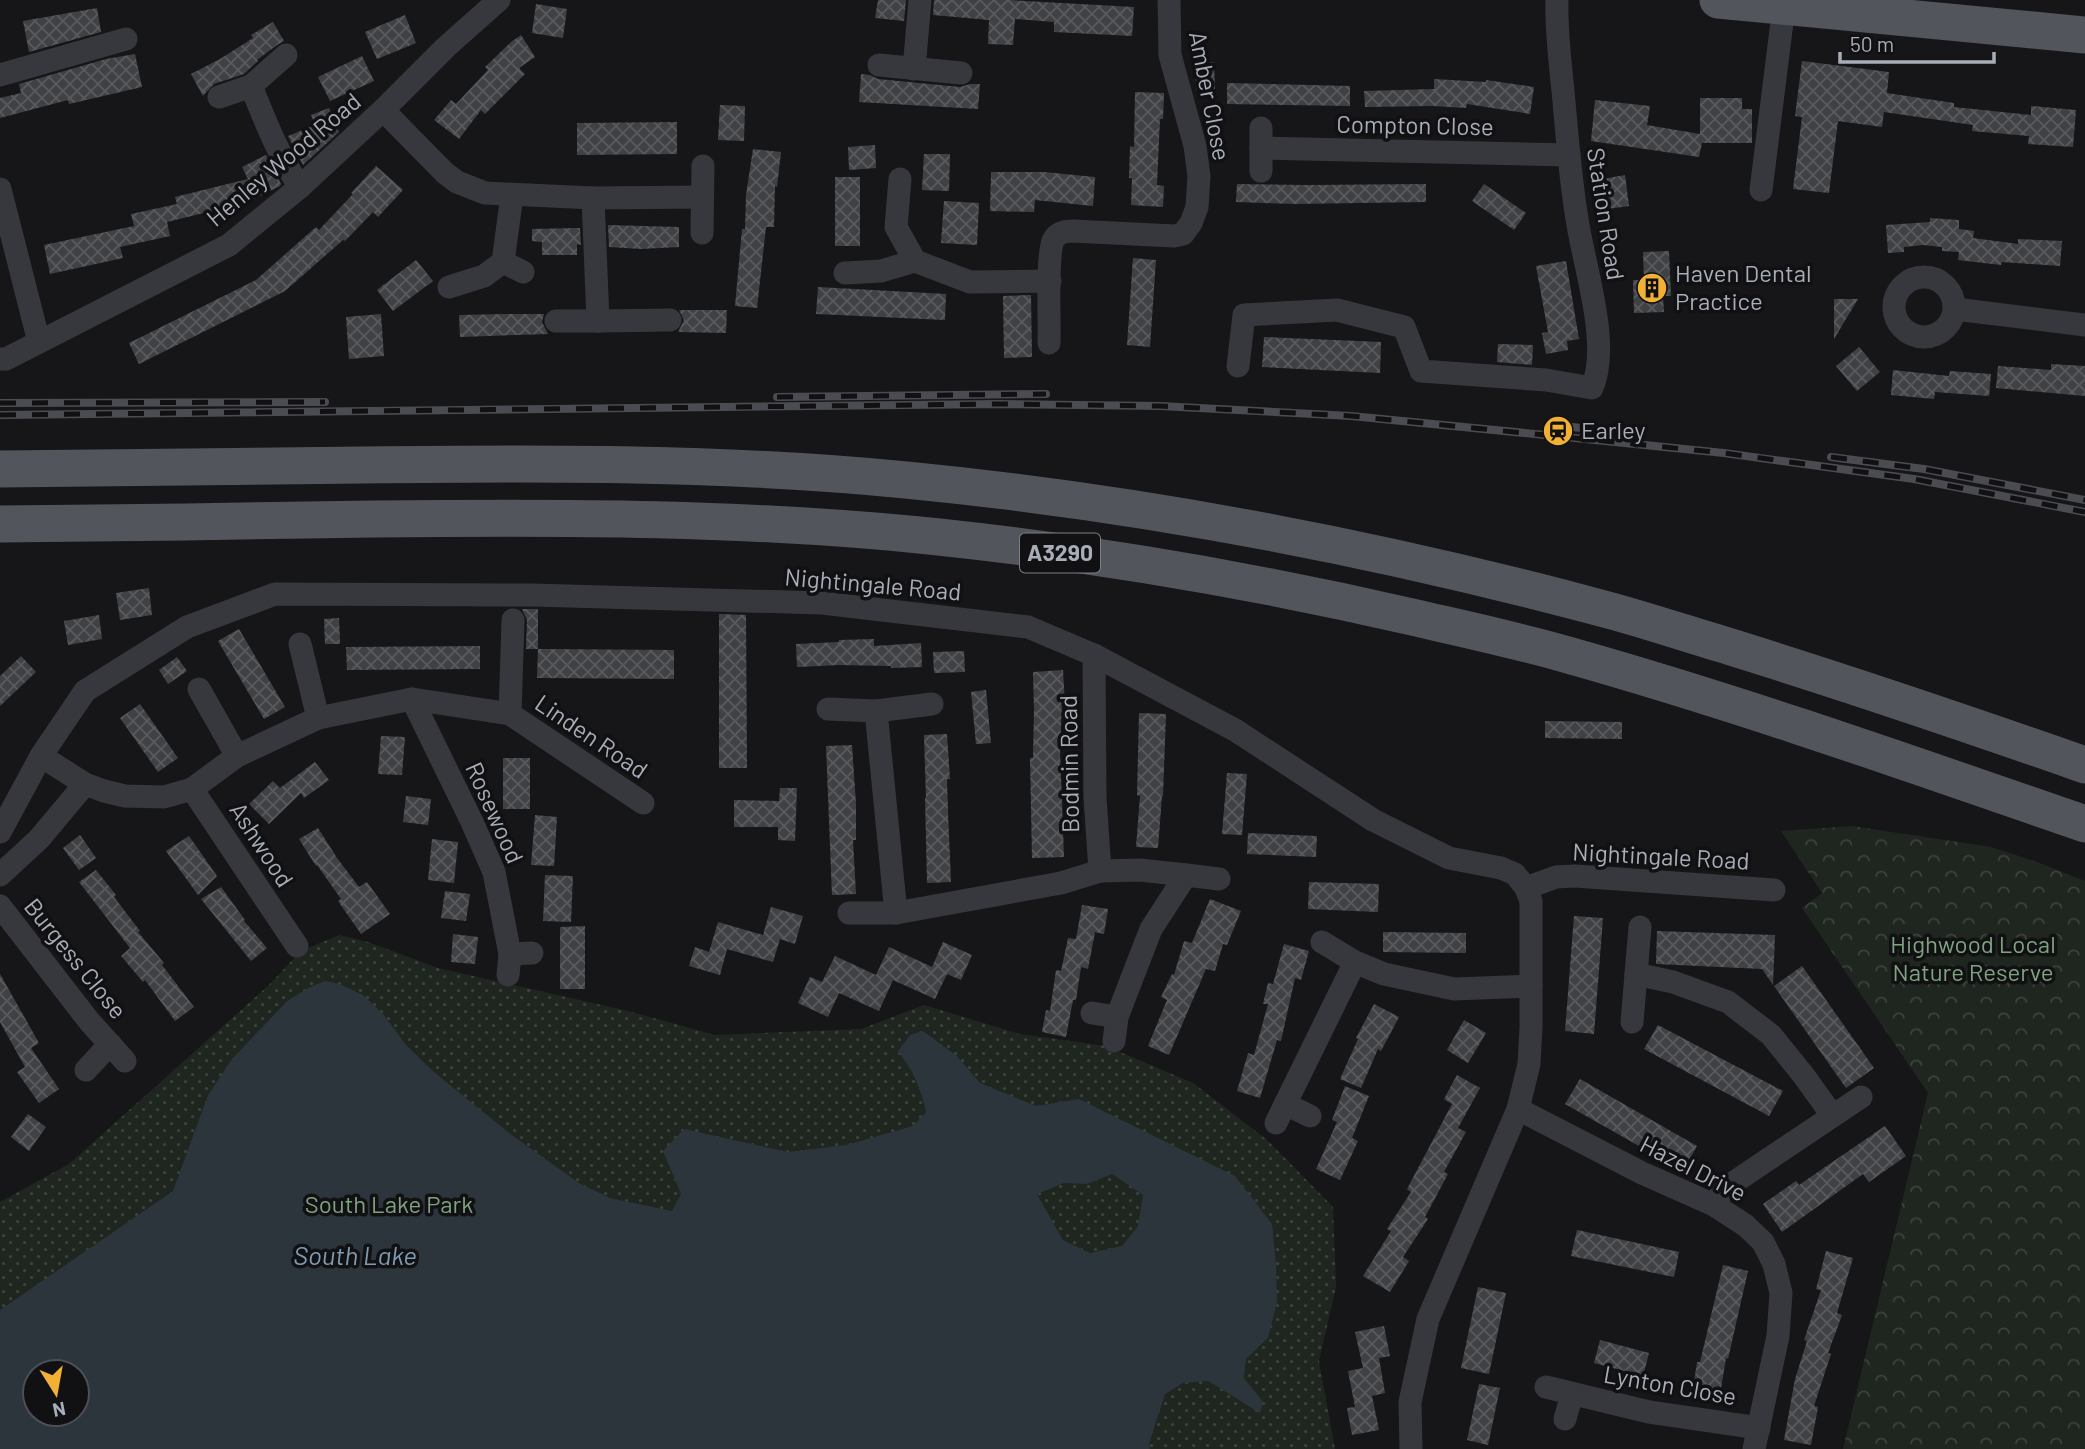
<svg xmlns="http://www.w3.org/2000/svg" width="2085" height="1449" font-family="Barlow,sans-serif">
  <defs>
    <pattern id="forest-crowns" width="20" height="18" patternUnits="userSpaceOnUse" patternTransform="scale(1.75)"><rect width="20" height="18" fill="#1e261f"/><path d="M2 6a3 3 0 1 1 6 0M12 15a3 3 0 1 1 6 0" fill="none" stroke="#3c433d"/></pattern>
    <pattern id="park-dots" width="8" height="8" patternUnits="userSpaceOnUse" patternTransform="scale(1.75)"><rect width="8" height="8" fill="#1e261f"/><path d="M2 2h.1M6 6h.1" fill="none" stroke="#3c433d" stroke-width="1.8" stroke-linecap="round"/></pattern>
    <pattern id="building-cross-hatch" width="8" height="8" patternUnits="userSpaceOnUse" patternTransform="scale(1.75)"><rect width="8" height="8" fill="#404145"/><path d="M0 0l8 8M0 8l8-8" fill="none" stroke="#595a5e"/></pattern>
  </defs>
  <rect width="100%" height="100%" fill="#161618"/>
  <!-- forest -->
  <path fill="url(#forest-crowns)" d="M1852,826L1991,847L2037,862L2085,881V1449H1843L1928,1093L1802,908L1822,893L1781,831Z"/>
  <!-- park -->
  <path fill="url(#park-dots)" fill-rule="evenodd" d="M339,935L368,942L438,968L628,1011L715,1035L861,1029L924,1005L1020,1034L1106,1046L1193,1083L1266,1139L1333,1207L1336,1287L1319,1361L1335,1449H0V1202L69,1164L269,985L301,951ZM35,1372H77V1414H35Z"/>
  <!-- water -->
  <path fill="#2c353c" fill-rule="evenodd" d="M325,981L340,984L363,995L383,1014L407,1046L434,1072L509,1133L579,1183L610,1198L672,1211L681,1194L663,1151L684,1129L788,1152L846,1145L913,1126L926,1112C921,1089 913,1070 898,1051L910,1035L923,1031L957,1056L980,1083L1036,1106L1079,1099L1235,1176L1272,1224L1276,1264L1277,1302L1268,1338L1246,1359L1244,1378L1263,1402L1260,1413L1208,1381L1183,1383L1165,1394L1149,1444L1150,1449H0V1310L173,1191L208,1095L232,1059L287,1001L310,987ZM1112,1174L1143,1195L1138,1226L1122,1246L1090,1253L1063,1240L1037,1194L1064,1183L1087,1184ZM35,1372H77V1414H35Z"/>
  <!-- building -->
  <g fill="url(#building-cross-hatch)">
    <path d="M878,0H906L904,21L875,18Z"/>
    <path d="M934,0H1009L1134,7L1132,36L1054,32V22L1015,19L1013,45L988,44L989,20L933,15Z"/>
    <path d="M536,4L567,9L563,38L532,33Z"/>
    <path d="M97,8L101,32L29,52L23,21Z"/>
    <path d="M405,15L416,43L377,59L365,32Z"/>
    <path d="M273,22L284,41L277,45L257,60L258,61L244,74L214,84L203,96L191,74L220,59L253,38L251,35Z"/>
    <path d="M521,35L535,57L519,68L525,74L485,114L481,110L459,139L434,120L451,100L456,104L488,70L485,67L511,42Z"/>
    <path d="M135,54L142,87L69,104L68,100L0,118V98L21,93L19,84L106,59Z"/>
    <path d="M362,56L374,81L330,101L318,77Z"/>
    <path d="M1802,61L1889,72L1887,93L1954,103V107L2031,115V106L2076,110L2073,147L2028,144L2029,136L1972,131L1973,125L1884,112L1882,127L1838,121L1829,193L1793,189L1802,117L1795,116Z"/>
    <path d="M1214,62L1215,89L1196,90L1195,63Z"/>
    <path d="M861,74L870,75L878,79L960,87L970,84H980L978,109L859,102Z"/>
    <path d="M1434,79L1486,82V80L1534,87L1530,114L1467,104L1466,108L1433,106L1365,107L1364,91L1434,89Z"/>
    <path d="M1227,83L1350,86V106L1227,104Z"/>
    <path d="M1135,92L1164,93L1163,119H1160L1157,185L1164,186L1163,207L1131,205L1132,178H1129L1130,146L1134,147Z"/>
    <path d="M1700,98H1742V109H1752V143H1702L1699,157L1591,141L1595,100L1650,106L1647,125L1700,134Z"/>
    <path d="M720,105L745,106L744,141L718,140Z"/>
    <path d="M329,108L339,132L303,165L288,136L315,125L311,115Z"/>
    <path d="M677,122V154L577,155V123Z"/>
    <path d="M875,145L876,168L849,170L848,147Z"/>
    <path d="M753,149L781,152L777,187L775,186L774,227H766L757,308L735,306L742,229H745L746,195Z"/>
    <path d="M924,154H950L949,191L922,190Z"/>
    <path d="M266,155L281,184L280,186L245,203L167,222L170,236L120,247L123,258L50,274L44,245L134,226L131,214L177,204L175,197L248,179L242,167Z"/>
    <path d="M376,166L403,190L378,217L373,212L345,241L343,240L285,291L139,364L129,343L256,280L316,227L319,230L353,194L351,193Z"/>
    <path d="M991,172H1044L1095,177L1093,206L1035,200L1034,212L990,211Z"/>
    <path d="M1625,175L1629,206L1608,209L1603,179Z"/>
    <rect x="835" y="177" width="25" height="69"/>
    <path d="M1237,184L1307,185L1426,184V202L1296,204L1236,202Z"/>
    <path d="M1484,184L1526,213L1514,230L1472,201Z"/>
    <path d="M944,201L979,203L977,245L941,243Z"/>
    <path d="M1930,218L1959,220V229L1974,231L1973,238L2018,244V239L2062,241L2060,266L2002,262L2001,265L1958,260L1959,252L1942,251V247L1923,245L1904,247V252L1888,253L1886,225L1930,222Z"/>
    <path d="M608,225L679,227V247L641,249L609,247Z"/>
    <path d="M577,228H580L581,245L577,244V255H542V242L532,241V229Z"/>
    <path d="M1669,251L1671,296H1663L1664,312L1634,313L1633,280H1644L1643,252Z"/>
    <path d="M1133,258L1156,260L1150,347L1127,345Z"/>
    <path d="M416,260L433,281L393,311L377,290Z"/>
    <path d="M1566,261L1579,339L1567,341L1568,350L1546,354L1542,333L1548,332L1536,266Z"/>
    <path d="M818,287L946,294L945,320L816,314Z"/>
    <path d="M1031,295L1032,357L1004,358L1003,296Z"/>
    <path d="M1834,299H1858L1834,339Z"/>
    <path d="M679,310H727L726,333L678,332L684,320Z"/>
    <path d="M381,314L384,356L349,359L346,317Z"/>
    <path d="M504,314H544L542,322L548,334L460,337L459,315Z"/>
    <path d="M1264,337L1381,342L1380,373L1262,367Z"/>
    <path d="M1498,344L1533,345L1532,365L1497,362Z"/>
    <path d="M1859,347L1880,372L1857,391L1836,366Z"/>
    <path d="M2051,364L2085,366V396L1996,388L1998,366L2051,370Z"/>
    <path d="M1893,370L1949,376L1950,371L1991,374L1989,396L1935,392L1934,399L1891,395Z"/>
    <path d="M149,588L152,615L120,620L116,593Z"/>
    <path d="M522,609H538V649H526L527,620Z"/>
    <path d="M719,614L746,615L747,768H719Z"/>
    <path d="M99,615L102,639L68,645L64,621Z"/>
    <path d="M339,618L340,644H325L324,619Z"/>
    <path d="M239,629L285,707L264,719L218,641Z"/>
    <path d="M874,639V646L921,643L922,667L891,668V666L840,665L797,667L796,644L839,642V640Z"/>
    <path d="M480,646V669L347,670L346,647Z"/>
    <path d="M538,649L674,650V679L537,678Z"/>
    <path d="M964,651L965,672L934,673L933,652Z"/>
    <path d="M21,656L36,672L0,706V676Z"/>
    <path d="M177,657L187,671L168,684L159,670Z"/>
    <path d="M1063,670L1065,704H1062L1060,750L1064,857L1032,858L1030,758H1033L1034,710L1033,672Z"/>
    <path d="M986,690L991,743L976,744L971,692Z"/>
    <path d="M140,704L178,758L158,772L120,718Z"/>
    <path d="M1139,713L1166,714L1163,796H1162L1158,848L1136,847L1140,796L1137,795Z"/>
    <path d="M1545,721L1622,722V739L1545,738Z"/>
    <path d="M947,734L950,779H947L948,812L951,882L927,883L925,798H926L924,735Z"/>
    <path d="M381,736L405,737L402,775L378,774Z"/>
    <path d="M852,745L856,804V840H853L856,894L832,895L826,746Z"/>
    <rect x="503" y="758" width="27" height="51"/>
    <path d="M315,762L329,780L304,798L301,793L269,824L249,804L273,781L280,788Z"/>
    <path d="M1227,773L1247,774L1242,835L1222,834Z"/>
    <path d="M780,788H797L795,841L778,840V827H734V800L779,801Z"/>
    <path d="M406,796L431,799L428,825L403,822Z"/>
    <path d="M535,815L557,817L554,866L531,865Z"/>
    <path d="M318,828L337,858L359,887L367,882L390,914L361,934L338,901L341,899L317,865L316,866L299,839Z"/>
    <path d="M1248,833L1317,836L1316,857L1247,854Z"/>
    <path d="M80,835L96,858L79,870L63,848Z"/>
    <path d="M189,836L217,876L198,895L166,851Z"/>
    <path d="M432,839L458,842L454,883L428,880Z"/>
    <path d="M96,870L116,895L114,897L140,931L138,932L164,963L162,965L194,1007L175,1021L145,980L143,982L121,956L130,948L79,882Z"/>
    <path d="M545,875L573,876L571,922L543,921Z"/>
    <path d="M1309,882L1379,884L1378,912L1308,909Z"/>
    <path d="M221,887L245,920L244,921L267,948L251,961L201,899Z"/>
    <path d="M445,891L470,894L466,921L441,918Z"/>
    <path d="M1210,899L1241,911L1227,945L1223,944L1215,971L1206,969L1169,1055L1148,1046L1167,1000L1161,997L1172,974L1174,975L1184,941L1192,943Z"/>
    <path d="M1082,905L1108,909L1104,934L1095,932L1088,969L1081,967L1076,1000H1073L1066,1037L1042,1032L1046,1010L1050,1011L1056,970L1061,971L1068,938L1076,939Z"/>
    <path d="M771,907L803,916L795,944L780,939L773,962L727,949L720,975L689,966L695,947L709,952L718,922L763,935Z"/>
    <path d="M1574,916L1603,918L1594,1034L1565,1031Z"/>
    <path d="M585,926V989H560V927Z"/>
    <path d="M1657,931L1775,935L1773,985L1762,969L1656,964Z"/>
    <path d="M1383,932L1466,933V953L1383,952Z"/>
    <path d="M453,934L478,937L475,964L451,962Z"/>
    <path d="M943,942L972,955L961,980L947,974L935,999L893,980L879,1011L839,993L828,1017L798,1003L810,977L822,982L835,956L876,975L889,947L932,967Z"/>
    <path d="M1284,944L1309,951L1301,980L1295,978L1281,1041L1277,1040L1260,1098L1237,1091L1248,1053L1254,1055L1268,1004H1263L1268,983L1273,984Z"/>
    <path d="M1802,966L1874,1068L1846,1088L1774,986Z"/>
    <path d="M0,974L39,1043L31,1048L59,1089L39,1103L17,1072L25,1067L0,1022Z"/>
    <path d="M1374,1004L1399,1017L1381,1051L1378,1049L1361,1088L1340,1079L1358,1039L1356,1038Z"/>
    <path d="M1464,1020L1486,1033L1468,1063L1447,1050Z"/>
    <path d="M1658,1025L1783,1091L1769,1116L1644,1049Z"/>
    <path d="M1457,1075L1480,1088L1458,1128L1466,1132L1444,1172L1448,1174L1425,1217L1428,1219L1403,1257L1409,1261L1390,1292L1363,1276L1391,1231L1387,1229L1411,1192L1407,1189L1452,1104L1444,1099Z"/>
    <path d="M1580,1079L1697,1146L1683,1171L1565,1104Z"/>
    <path d="M1345,1086L1369,1096L1352,1138L1358,1141L1340,1180L1316,1169L1337,1122L1332,1120Z"/>
    <path d="M28,1114L46,1127L29,1151L11,1137Z"/>
    <path d="M1885,1126L1906,1156L1869,1182L1863,1174L1782,1232L1763,1204L1796,1181L1799,1185Z"/>
    <path d="M1577,1230L1679,1252L1674,1277L1571,1256Z"/>
    <path d="M1826,1251L1853,1258L1837,1313L1842,1315L1828,1353L1831,1354L1814,1406L1818,1407L1811,1445L1784,1440L1795,1379L1807,1341L1804,1340L1821,1290L1816,1289Z"/>
    <path d="M1723,1265L1748,1271L1728,1359L1726,1358L1719,1401L1692,1396L1697,1362H1700Z"/>
    <path d="M1478,1287L1506,1293L1489,1374L1461,1368Z"/>
    <path d="M1384,1326L1390,1356L1379,1358L1385,1393L1372,1396L1379,1430L1352,1435L1347,1408L1355,1407L1348,1371L1363,1368L1355,1332Z"/>
    <path d="M1600,1340L1649,1353L1643,1376L1594,1363Z"/>
    <path d="M1479,1384L1500,1388L1488,1445L1467,1440Z"/>
  </g>
  <g fill="none" stroke-linecap="round" stroke-linejoin="round">
    <!-- street -->
    <g stroke="#37383d" stroke-width="23">
      <path d="M879,65L961,73"/>
      <path d="M914,69L920,0"/>
      <path d="M0,75L126,39"/>
      <path d="M251,86L286,55"/>
      <path d="M219,97L251,86C265,120 279,157 300,187"/>
      <path d="M383,110L445,173L457,182L485,193L593,198L702,197"/>
      <path d="M1261,148L1569,155"/>
      <path d="M1261,171V128"/>
      <path d="M900,179L896,227L915,261L970,282L1050,281"/>
      <path d="M0,189L39,342"/>
      <path d="M1761,190L1784,6"/>
      <path d="M702,233L703,166"/>
      <path d="M503,262L523,272"/>
      <path d="M845,273L881,271L915,261"/>
      <circle cx="1924" cy="307" r="30"/>
      <path d="M449,287L484,276L503,262L512,195"/>
      <path d="M1955,309L2085,325"/>
      <path d="M556,321H598L593,198"/>
      <path d="M598,321L670,320"/>
      <path d="M1049,343C1050,324 1046,252 1054,239C1058,232 1066,231 1073,231L1174,236L1183,234L1191,223L1197,207L1199,176L1195,146L1170,55L1169,0"/>
      <path d="M0,359H6L229,245L300,187L383,110L446,47L499,0"/>
      <path d="M1238,366L1244,315L1337,310L1404,327L1421,371L1546,380L1592,388C1611,344 1584,267 1577,219C1570,177 1567,134 1563,91C1560,61 1556,30 1557,0"/>
      <path d="M300,644L318,718"/>
      <path d="M199,689L237,756"/>
      <path d="M412,699L472,822L494,872L510,954L508,975"/>
      <path d="M828,709L876,711"/>
      <path d="M510,714L513,620"/>
      <path d="M41,756L85,784L104,791L125,796L164,797L192,789L237,756L318,718L412,699L510,714L643,803"/>
      <path d="M192,789L297,946"/>
      <path d="M0,832L41,756L85,691L187,627L275,594L532,595L822,603L1028,627L1094,655L1235,730L1373,820L1449,858L1501,868L1515,874L1526,888L1531,901V1027L1529,1064L1518,1109L1428,1319L1410,1402L1411,1449"/>
      <path d="M1100,871L1140,870L1186,875L1151,929L1117,1017L1114,1041"/>
      <path d="M0,875L39,839L85,784"/>
      <path d="M1186,875L1219,879"/>
      <path d="M1526,888L1556,877L1575,876L1774,890"/>
      <path d="M0,906L89,1021L125,1061"/>
      <path d="M849,913H896L1061,883L1100,871L1095,797L1094,655"/>
      <path d="M896,913L876,711L932,704"/>
      <path d="M1322,942L1355,962L1384,974L1454,989L1531,986"/>
      <path d="M510,954L532,953"/>
      <path d="M1636,974L1673,982L1728,1002L1771,1035L1804,1076L1832,1115"/>
      <path d="M1092,1013L1117,1017"/>
      <path d="M1632,1022L1640,927"/>
      <path d="M86,1070L110,1044"/>
      <path d="M1285,1104L1310,1116"/>
      <path d="M1518,1109L1642,1173L1714,1205L1745,1225L1763,1242L1774,1264L1781,1293L1778,1336L1754,1449"/>
      <path d="M1276,1123L1355,962"/>
      <path d="M1714,1205L1724,1189L1861,1097"/>
      <path d="M1546,1387L1649,1412L1759,1428"/>
      <path d="M1565,1419L1572,1394"/>
    </g>
    <!-- primary -->
    <g stroke="#53555c" stroke-width="37">
      <path d="M1718,0L2085,35"/>
      <path d="M0,469C121,468 242,467 363,465C544,463 725,462 906,480C1143,503 1378,548 1608,610C1649,621 1690,635 1731,647C1850,684 1968,724 2085,765"/>
      <path d="M0,524C125,523 249,521 374,519C563,517 751,517 939,537C1098,554 1256,581 1412,617C1464,629 1516,640 1568,655C1742,704 1914,765 2085,824"/>
    </g>
    <!-- rail casing -->
    <g stroke="#4a4c52" stroke-width="8">
      <g id="rail">
        <path d="M777,397L1046,394"/>
        <path d="M0,403L325,402"/>
        <path d="M0,415L1000,404L1160,406L1351,416L1535,434L1724,453L1914,479L2085,512"/>
        <path d="M1553,425L1601,430"/>
        <path d="M1831,457L1924,469L2085,500"/>
      </g>
    </g>
    <!-- rail -->
    <use href="#rail" stroke="#111113" stroke-width="5" stroke-dasharray="16" stroke-linecap="butt"/>
  </g>
  <!-- icons -->
  <defs>
    <g id="building-disc" transform="scale(1.575)"><circle r="9.5" fill="#f2b134" stroke="#111113"/><path d="M-4-6H4V6H1V3H-1V6H-4ZM-2.5-4.3h1.7v1.8h-1.7ZM.8-4.3h1.7v1.8H.8ZM-2.5-1h1.7V.8h-1.7ZM.8-1h1.7V.8H.8Z" fill="#111"/></g>
    <g id="station-disc" transform="scale(1.575)"><circle r="9.5" fill="#f2b134" stroke="#111113"/><path d="M-3-6H3Q5-6 5-4V2Q5 4 3 4L4.5 6H3L1.5 4h-3L-3 6H-4.5L-3 4Q-5 4-5 2V-4Q-5-6-3-6ZM-3.5-4v3h7v-3ZM-3.5 1v1.5H-2V1ZM2 1v1.5H3.5V1Z" fill="#111"/></g>
  </defs>
  <g fill-rule="evenodd">
    <use href="#building-disc" x="1652" y="288"/>
    <use href="#station-disc" x="1558" y="431"/>
  </g>
  <g text-anchor="middle" stroke-width="7" stroke-linejoin="round" paint-order="stroke">
    <!-- shield labels -->
    <rect fill="#111113" stroke="#7b7e86" stroke-width="2" x="1020" y="533.5" width="80" height="39" rx="5"/>
    <g font-size="23" font-weight="bold" fill="#a8adb8">
      <text x="1060" y="561">A3290</text>
    </g>
    <!-- street labels -->
    <g font-size="24" fill="#a8adb8" stroke="#111113">
      <text transform="translate(1209 96) rotate(79)" y="8">Amber Close</text>
      <text transform="translate(1415 126) rotate(1)" y="8">Compton Close</text>
      <text transform="translate(284 160) rotate(-40)" y="8">Henley Wood Road</text>
      <text transform="translate(1605 214) rotate(81)" y="8">Station Road</text>
      <text transform="translate(873 585) rotate(5)" y="8">Nightingale Road</text>
      <text transform="translate(591 737) rotate(34)" y="8">Linden Road</text>
      <text transform="translate(1070 764) rotate(-91)" y="8">Bodmin Road</text>
      <text transform="translate(494 813) rotate(66)" y="8">Rosewood</text>
      <text transform="translate(261 845) rotate(57)" y="8">Ashwood</text>
      <text transform="translate(1661 857) rotate(3)" y="8">Nightingale Road</text>
      <text transform="translate(75 959) rotate(51)" y="8">Burgess Close</text>
      <text transform="translate(1693 1169) rotate(27)" y="8">Hazel Drive</text>
      <text transform="translate(1670 1386) rotate(10)" y="8">Lynton Close</text>
    </g>
    <!-- poi labels -->
    <g font-size="24" fill="#a8adb8" stroke="#111113" text-anchor="start">
      <text x="1675" y="282">Haven Dental<tspan x="1675" dy="28">Practice</tspan></text>
      <text x="1581" y="439">Earley</text>
    </g>
    <!-- park labels -->
    <g font-size="24" fill="#7fa381" stroke="#111113">
      <text x="1973" y="953">Highwood Local<tspan x="1973" dy="28">Nature Reserve</tspan></text>
      <text x="389" y="1213">South Lake Park</text>
    </g>
    <!-- water labels -->
    <g font-size="26" font-style="italic" fill="#7f9bb3" stroke="#111113">
      <text x="355" y="1265">South Lake</text>
    </g>
  </g>
  <!-- north arrow -->
  <g transform="translate(56 1393) rotate(169)"><circle r="33" fill="#111113" stroke="#4d4f55" stroke-width="2"/>
  <path d="M0-5L12 26L0 18L-12 26Z" fill="#f2b134"/>
  <text y="-10" font-size="19" font-weight="bold" text-anchor="middle" fill="#a8adb8">N</text>
  </g>
  <!-- scale -->
  <path d="M1840 52v10h154v-10" fill="none" stroke="#a8adb8" stroke-width="3.5"/>
  <text x="1850" y="52" font-size="21" fill="#a8adb8" stroke="#111113" stroke-width="5" paint-order="stroke">50 m</text>
</svg>
